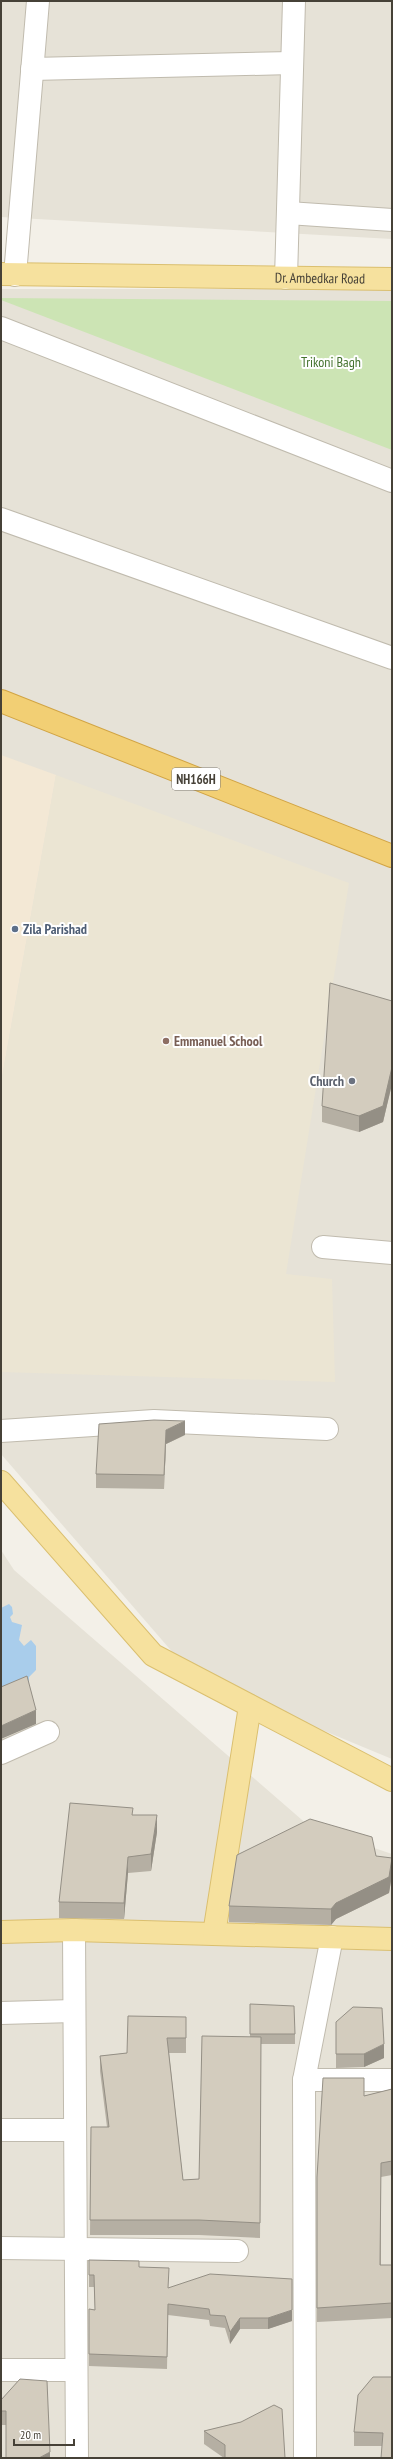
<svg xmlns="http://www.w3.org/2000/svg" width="393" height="2459" font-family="'PT Sans Narrow',sans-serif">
  <rect width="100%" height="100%" fill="#f3f0e8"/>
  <!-- residential -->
  <g fill="#e6e2d7">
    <path d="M1,1H392V239L1,217Z"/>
    <path d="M1,289H392V1759L194,1677L1,1454Z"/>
    <path d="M1,1550L14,1570L309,1826L392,1854V2458H1Z"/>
  </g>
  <!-- commercial -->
  <path fill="#f3e8d5" d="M1,755L56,775L1,1083Z"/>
  <!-- education -->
  <path fill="#ebe5d3" d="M56,775L349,883L286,1274L332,1279L335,1382L1,1372V1083Z"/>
  <!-- green -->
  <path fill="#cce4b4" d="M1,298L392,301V450L1,300Z"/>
  <!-- water -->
  <path fill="#a9cdeb" d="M9,1604L12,1607L13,1614L10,1617L12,1622L22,1625L19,1640L24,1646L31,1640L36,1646V1670L29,1677V1684L1,1692V1608Z"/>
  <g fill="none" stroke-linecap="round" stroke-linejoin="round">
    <!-- minor casing -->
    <g stroke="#c0bbae" stroke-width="24">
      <g id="minor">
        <path d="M32,69L292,63"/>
        <path d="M288,213L392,220"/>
        <path d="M15,275L38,1"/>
        <path d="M286,278L294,1"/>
        <path d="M1,328L392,481"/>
        <path d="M1,519L392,658"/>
        <path d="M323,1247L392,1253"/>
        <path d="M1,1431L154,1421L327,1429"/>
        <path d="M1,1753L48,1732"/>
        <path d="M74,1930L77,2458"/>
        <path d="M1,2013L74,2011"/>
        <path d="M304,2080H392"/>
        <path d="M1,2130H75"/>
        <path d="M1,2248L237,2251"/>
        <path d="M1,2370H76"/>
        <path d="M305,2458L304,2080L332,1937"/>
      </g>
    </g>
    <!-- major casing -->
    <g stroke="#dabf6f" stroke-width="24">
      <g id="major">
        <path id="s1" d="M1,274L392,279"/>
        <path d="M1,1482L153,1655L392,1780"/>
        <path d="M1,1932L74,1930L392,1939"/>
        <path d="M214,1934L250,1706"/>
      </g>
    </g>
    <!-- highway casing -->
    <g stroke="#d1a444" stroke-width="24">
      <path id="highway" d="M1,701L392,856"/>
    </g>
    <!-- minor -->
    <use href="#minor" stroke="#fff" stroke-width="22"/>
    <!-- major -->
    <use href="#major" stroke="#f6e19e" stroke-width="22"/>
    <!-- highway -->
    <use href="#highway" stroke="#f2cf74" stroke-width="22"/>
  </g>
  <!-- wall -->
  <g fill="#b5afa3">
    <path d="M392,1001V1084L383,1122L359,1132L322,1122V1106Z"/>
    <path d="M185,1435L166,1444L164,1489L96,1488V1474Z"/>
    <path d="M133,1815L157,1832L151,1871L128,1873L124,1919L59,1918V1902Z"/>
    <path d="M376,1856L392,1875L389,1893L336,1919L331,1925L229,1922V1906Z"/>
    <path d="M250,2004L295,2034V2044H261L260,2238L199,2235H90L91,2127H107L100,2071V2056L127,2053L186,2031V2053H169L183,2180L199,2179L250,2037Z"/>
    <path d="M336,2022L384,2058L364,2067L336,2068Z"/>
    <path d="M392,2089V2175L381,2177V2265H392V2318L317,2322V2177L364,2096Z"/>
    <path d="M89,2260L139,2267L168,2288L292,2321L268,2329H240L230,2344L225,2328L210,2326L209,2320L168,2315L167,2369L89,2366V2309L95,2310L94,2287H89Z"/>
    <path d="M392,2377L382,2446H354V2432Z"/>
    <path d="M1,2400L50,2458L6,2425H1Z"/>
    <path d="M241,2422L285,2458H224L204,2444V2431Z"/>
  </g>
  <!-- shaded-wall -->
  <g fill="#948f85">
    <path d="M392,1067V1084L383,1122L359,1132V1116Z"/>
    <path d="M185,1421V1435L166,1444L164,1489L166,1430Z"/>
    <path d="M36,1710V1724L1,1739V1726Z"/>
    <path d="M157,1815V1832L151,1871V1854Z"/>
    <path d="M128,1857V1873L124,1919V1903Z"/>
    <path d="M392,1858V1875L389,1893L336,1919L331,1925V1909L336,1903Z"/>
    <path d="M384,2044V2058L364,2067V2054Z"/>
    <path d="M292,2310V2321L268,2329V2318Z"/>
    <path d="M240,2318V2329L230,2344V2332Z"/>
    <path d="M50,2452V2458H39Z"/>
  </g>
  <!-- building -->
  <g fill="#d3ccbe" stroke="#948f85">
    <path d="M330,983L392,1001V1067L383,1106L359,1116L322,1106Z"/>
    <path d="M154,1420L185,1421L166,1430L164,1475L96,1474L99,1424Z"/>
    <path d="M27,1676L36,1710L1,1726V1687Z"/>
    <path d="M70,1803L133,1808L132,1815H157L151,1854L128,1857L124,1903L59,1902Z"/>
    <path d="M310,1819L372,1837L376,1856L392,1858L389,1877L336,1903L331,1909L229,1906L237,1855Z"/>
    <path d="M250,2004L294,2006L295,2034H250Z"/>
    <path d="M353,2007L382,2008L384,2044L364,2054H336V2022Z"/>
    <path d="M128,2016L186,2017V2038H167L183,2180L199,2179L202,2036L261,2037L260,2223L199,2220H90L91,2127H109L100,2056L127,2053Z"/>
    <path d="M323,2078H364V2096L392,2089V2161L381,2163L380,2265H392V2303L317,2308V2177Z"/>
    <path d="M89,2260L139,2261V2267L169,2268L168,2288L210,2274L292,2279V2310L268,2318H240L230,2332L225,2316L210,2315L209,2309L168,2304L167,2357L89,2354V2309L95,2310L94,2275H89Z"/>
    <path d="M373,2377H392V2458H381L383,2433L354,2432L358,2395Z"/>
    <path d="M20,2379L47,2381L50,2452L39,2458H6V2411H1V2400Z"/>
    <path d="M274,2405L282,2409L285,2458H225V2445L204,2431L241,2422Z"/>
  </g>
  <!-- markers -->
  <circle fill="#5c6f8a" stroke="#fff" stroke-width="1.5" cx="15" cy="929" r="4"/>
  <circle fill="#8d6e63" stroke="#fff" stroke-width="1.5" cx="166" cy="1041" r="4"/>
  <circle fill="#6b7280" stroke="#fff" stroke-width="1.5" cx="352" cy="1081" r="4"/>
  <g text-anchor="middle" stroke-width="4" stroke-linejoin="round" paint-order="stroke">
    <!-- shield labels -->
    <rect fill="#fff" stroke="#7e7a73" stroke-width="1" x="172" y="768" width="48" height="22" rx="3"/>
    <g font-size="13" font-weight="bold" fill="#464137">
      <text x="196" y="784">NH166H</text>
    </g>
    <!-- street labels -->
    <g font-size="14" fill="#464137" stroke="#fff">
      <text dy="5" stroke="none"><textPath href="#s1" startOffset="319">Dr. Ambedkar Road</textPath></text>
    </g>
    <!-- park labels -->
    <g font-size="14" fill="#45732f" stroke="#fff">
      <text x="331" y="367">Trikoni Bagh</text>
    </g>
    <!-- service labels -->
    <g font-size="14" font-weight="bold" fill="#4e5e75" stroke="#fff" text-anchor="start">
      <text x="23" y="934">Zila Parishad</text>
    </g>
    <!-- education labels -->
    <g font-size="14" font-weight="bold" fill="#785e54" stroke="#fff" text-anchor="start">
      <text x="174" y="1046">Emmanuel School</text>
    </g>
    <!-- worship labels -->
    <g font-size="14" font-weight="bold" fill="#5b616d" stroke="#fff" text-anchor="end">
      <text x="344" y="1086">Church</text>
    </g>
  </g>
  <!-- border -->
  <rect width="393" height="2459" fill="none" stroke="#464137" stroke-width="4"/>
  <!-- scale -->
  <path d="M14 2439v6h60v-6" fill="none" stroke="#464137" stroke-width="2"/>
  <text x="20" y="2439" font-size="12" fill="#464137" stroke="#ffffff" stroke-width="3" paint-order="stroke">20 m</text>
</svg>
